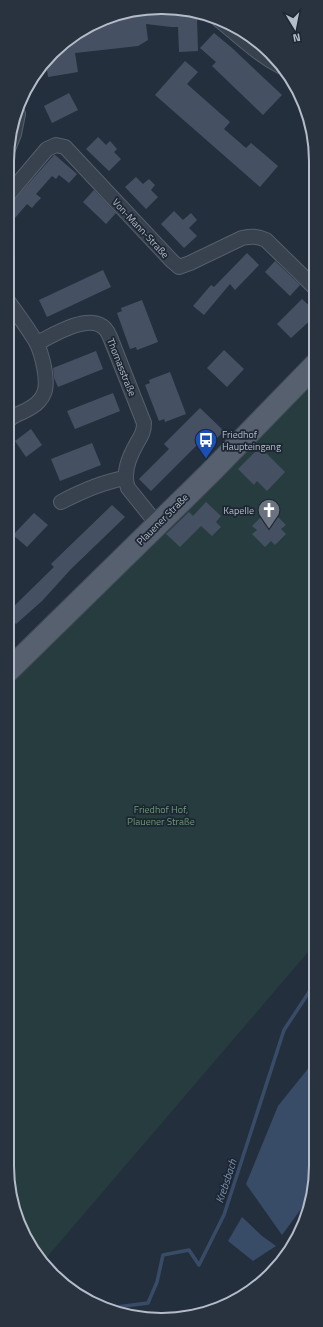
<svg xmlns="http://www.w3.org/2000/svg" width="323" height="1327" font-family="'Titillium Web',sans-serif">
  <rect width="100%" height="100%" fill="#242f3e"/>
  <!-- green -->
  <path fill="#263c3f" d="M315,382V944L42,1263L19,1224L7,1165L8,687L169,524Z"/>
  <!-- water -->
  <g fill="#394c67">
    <path d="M315,1060V1186L312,1194L282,1235L246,1184L278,1106Z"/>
    <path d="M242,1217L262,1236L276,1246L253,1261L228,1241Z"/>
  </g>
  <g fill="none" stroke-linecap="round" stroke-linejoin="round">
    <!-- stream -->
    <path stroke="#394c67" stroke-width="3.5" d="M116,1310L117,1307L148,1303L157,1282L163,1255L189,1250L199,1265L224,1215L284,1030L315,983"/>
  </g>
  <!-- building -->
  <g fill="#455162">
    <path d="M182,8L197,19L198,51L179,52L178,27H171L146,24L148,40L138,46L75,53L78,72L48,77L46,64L68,39L122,12Z"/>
    <path d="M214,33L231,47L282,95L263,115L212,66L216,62L200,48Z"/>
    <path d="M185,61L198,72L187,84L230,122L224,129L246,148L251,143L278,166L260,187L155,95Z"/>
    <path d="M69,93L78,110L52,123L44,106Z"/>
    <path d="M98,137L106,145L110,141L117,149L114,152L121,159L109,171L86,149Z"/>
    <path d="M54,155H55L77,174L69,183L59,175L56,179L52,176L36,194L41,198L36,203L32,208L27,204L8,226V203L14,200Z"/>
    <path d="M136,177L143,184L149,179L155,185L151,190L158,197L146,209L125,187Z"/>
    <path d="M94,190L116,213L106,224L83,202Z"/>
    <path d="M174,211L183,220L191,213L197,220L189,228L197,236L184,248L161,224Z"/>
    <path d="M247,253L259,265L235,290L230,284L204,315L193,306L211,285L214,287Z"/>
    <path d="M275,261L300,285L290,296L265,272Z"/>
    <path d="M103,270L111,287L47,317L39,300Z"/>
    <path d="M302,299L315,311V316L291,338L277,324Z"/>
    <path d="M142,300L158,342L137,350L136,347L130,349L117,313L122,311L121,308Z"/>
    <path d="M224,350L244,369L227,387L207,368Z"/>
    <path d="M96,351L103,369L58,387L54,378L53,368Z"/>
    <path d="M170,372L186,414L165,422L164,419L159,421L145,385L150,383L149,380Z"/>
    <path d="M113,393L120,411L75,429L67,411Z"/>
    <path d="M200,408L224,431L207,448L200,442L151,491L139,479L169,449L164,444Z"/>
    <path d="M31,429L42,445L26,457L15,441Z"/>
    <path d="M92,443L101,465L60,481L51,459Z"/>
    <path d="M260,447L285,472L267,491L257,481L254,485L238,469Z"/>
    <path d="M206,502L221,516L216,522L221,527L212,536L201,526L180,547L166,534L189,512L193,516Z"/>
    <path d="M112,505L125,517L71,569L42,601L16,624L8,616V612L54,567L51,564Z"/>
    <path d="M34,513L48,525L27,547L13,535Z"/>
    <path d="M274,513L286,525L281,529L286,534L275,545L271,541L265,547L252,534L257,530L252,526L264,514L268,519Z"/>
  </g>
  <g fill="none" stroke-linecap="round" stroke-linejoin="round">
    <!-- street casing -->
    <g stroke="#565f6c" stroke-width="16">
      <g id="street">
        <path d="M219,20C239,36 257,54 280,66"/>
        <path d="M8,149L14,134L18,114"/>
        <path d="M8,195L47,149L56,145L65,147L172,261L179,267L190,263L242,238C252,236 257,236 266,240L315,288"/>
        <path d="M37,343C52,336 83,316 100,325C105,327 108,332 110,337L144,423C144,432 141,436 137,443C129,457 122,473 128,488L157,524"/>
        <path d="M8,420C18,412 31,411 39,401C41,399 43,396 44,393C49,382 42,353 36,342C28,328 18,315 8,301"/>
        <path d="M61,502C82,491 102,482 125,478"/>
      </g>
    </g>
    <!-- primary casing -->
    <g stroke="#414a57" stroke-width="24">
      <path id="primary" d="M8,671L210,473L315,365"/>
    </g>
    <!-- street -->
    <use href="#street" stroke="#38414e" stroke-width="14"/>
    <!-- primary -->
    <use href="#primary" stroke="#56606e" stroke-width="22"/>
  </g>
  <!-- icons -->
  <defs>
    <g id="bus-pin" transform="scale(1.15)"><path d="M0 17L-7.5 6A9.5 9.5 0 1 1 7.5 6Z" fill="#1a4fb4" stroke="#1d2633"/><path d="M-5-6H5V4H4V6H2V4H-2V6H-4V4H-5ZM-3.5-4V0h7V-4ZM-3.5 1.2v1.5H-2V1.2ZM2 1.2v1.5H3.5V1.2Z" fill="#fff"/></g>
    <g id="church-pin" transform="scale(1.15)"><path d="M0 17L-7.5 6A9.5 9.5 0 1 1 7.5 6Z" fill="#6b7280" stroke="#1d2633"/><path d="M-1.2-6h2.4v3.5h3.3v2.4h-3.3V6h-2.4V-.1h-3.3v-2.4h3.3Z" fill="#fff"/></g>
  </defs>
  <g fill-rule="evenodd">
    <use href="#bus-pin" x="206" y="440"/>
    <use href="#church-pin" x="269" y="510"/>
  </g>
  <g text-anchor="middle" stroke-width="3.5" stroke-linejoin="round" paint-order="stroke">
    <!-- street labels -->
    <g font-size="10" fill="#b4bcc9" stroke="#1d2633">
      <text transform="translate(141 228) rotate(47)" y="4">Von-Mann-Straße</text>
      <text transform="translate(122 367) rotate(68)" y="4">Thomasstraße</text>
      <text transform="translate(162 519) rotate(-45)" y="4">Plauener Straße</text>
    </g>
    <!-- poi labels -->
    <g font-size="10" fill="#b4bcc9" stroke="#1d2633" text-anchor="start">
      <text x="222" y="438">Friedhof<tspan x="222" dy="12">Haupteingang</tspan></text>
      <text x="254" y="514" text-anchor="end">Kapelle</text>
    </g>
    <!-- park labels -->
    <g font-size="10" fill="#6b9a76" stroke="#1d2633">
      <text x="161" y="813">Friedhof Hof,<tspan x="161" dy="12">Plauener Straße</tspan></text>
    </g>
    <!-- water labels -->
    <g font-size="11" font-style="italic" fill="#7c92b1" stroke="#1d2633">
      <text transform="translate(226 1181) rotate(-72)" y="4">Krebsbach</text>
    </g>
  </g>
  <!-- crop -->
  <path d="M0 0H323V1327H0ZM161 14H162A147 147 0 0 1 309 161V1166A147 147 0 0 1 162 1313H161A147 147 0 0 1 14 1166V161A147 147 0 0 1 161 14Z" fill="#29323f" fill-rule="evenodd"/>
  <path fill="none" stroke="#b4bcc9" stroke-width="2" d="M161 14H162A147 147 0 0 1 309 161V1166A147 147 0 0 1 162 1313H161A147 147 0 0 1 14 1166V161A147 147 0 0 1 161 14Z"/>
  <!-- north arrow -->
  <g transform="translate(295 28) rotate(170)" stroke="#1d2633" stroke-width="3" paint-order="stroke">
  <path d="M0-3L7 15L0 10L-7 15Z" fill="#b4bcc9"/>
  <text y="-6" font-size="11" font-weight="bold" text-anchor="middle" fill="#b4bcc9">N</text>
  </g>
</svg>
